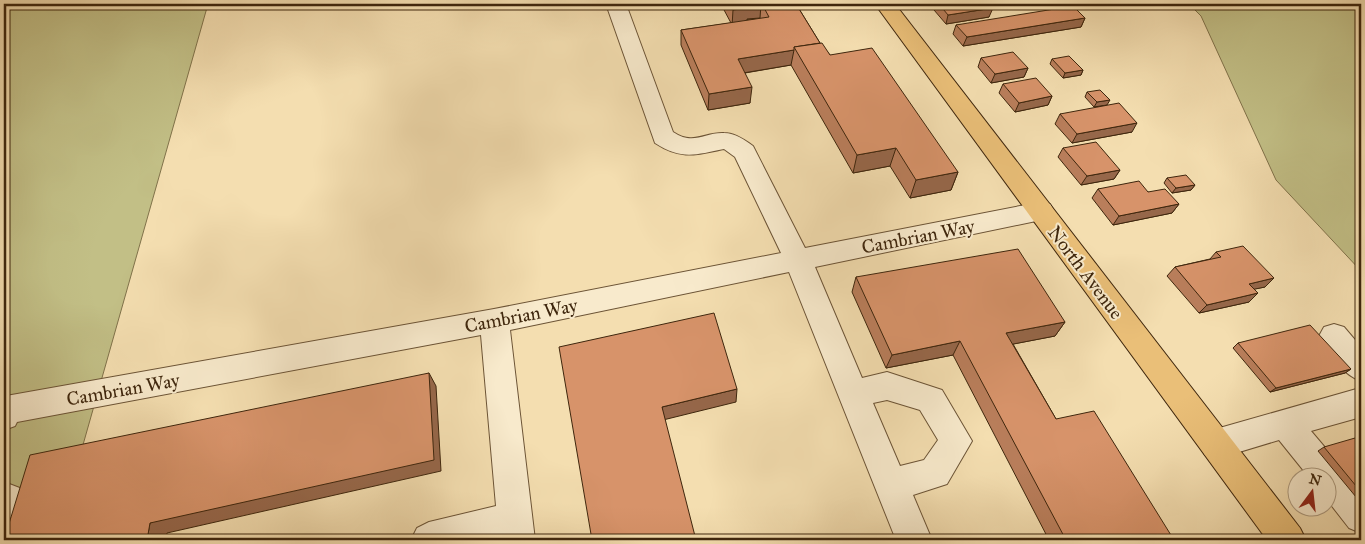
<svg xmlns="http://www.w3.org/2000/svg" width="1365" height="544" font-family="'IM FELL Great Primer',serif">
  <rect width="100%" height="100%" fill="#f4deb0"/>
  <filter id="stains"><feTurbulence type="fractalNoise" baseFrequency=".004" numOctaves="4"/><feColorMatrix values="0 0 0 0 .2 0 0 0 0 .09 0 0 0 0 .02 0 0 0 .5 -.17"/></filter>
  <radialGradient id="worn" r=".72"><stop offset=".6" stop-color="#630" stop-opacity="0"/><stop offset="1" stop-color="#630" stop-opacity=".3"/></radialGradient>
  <!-- green -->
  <g fill="#c2bf86" stroke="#80724a">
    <path d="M4,4H208L56,540H4Z"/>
    <path d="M1189,4H1361V271L1276,180L1201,16Z"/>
  </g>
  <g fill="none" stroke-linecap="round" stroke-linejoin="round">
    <!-- minor casing -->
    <g stroke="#6c5436" stroke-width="2">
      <g id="minor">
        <path d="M606,4H626L673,132C694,146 704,132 724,133C735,133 745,140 753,146L805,248L1041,202L1050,204L1054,211L1050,218L1041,220L815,267L862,378L887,372L942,390L972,441L947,484L913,495L932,540H896L789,272L510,330L535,540H411L417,528L429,522L496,506L481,335L17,422L15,426L4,430V397L6,396L494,309L781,253L735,157L724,149C695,155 681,160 655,143ZM887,400L920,410L938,440L924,460L900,466L873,403Z"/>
        <path d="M1334,324L1344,327L1361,347V381C1343,375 1328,353 1319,336L1324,327Z"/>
        <path d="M1360,388L1361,417L1311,431L1361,490V533L1349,528L1328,501V476H1308L1279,440L1216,459L1205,455L1200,444L1205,433L1216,429Z"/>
        <path d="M4,482L38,495L43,507L38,519L26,524L4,515Z"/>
      </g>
    </g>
    <!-- major casing -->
    <g stroke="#3e260d" stroke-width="2">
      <path id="major" d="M875,4H895L1300,528L1306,540H1267Z"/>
    </g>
    <!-- minor -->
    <use href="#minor" fill="#f8eacc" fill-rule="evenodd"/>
    <!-- major -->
    <use href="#major" fill="#eabf78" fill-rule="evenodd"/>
  </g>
  <!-- wall -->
  <g fill="#b97e5b" stroke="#3e260d" fill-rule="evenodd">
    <path d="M723,4H796L820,43L830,55L958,172L951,190L910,198L890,166L853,173L791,65L745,73L750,103L708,110L681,45V30L731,23L723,8ZM760,19L747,20V19L760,18Z"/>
    <path d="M936,4H989V17L946,24L934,10Z"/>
    <path d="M1085,18L1081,27L963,46L953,34L956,25Z"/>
    <path d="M981,58L1028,68L1024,77L991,83L978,67Z"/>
    <path d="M1052,59L1083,70L1081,75L1063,78L1050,64Z"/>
    <path d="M1003,84L1052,96L1048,105L1015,112L999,93Z"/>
    <path d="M1087,92L1107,105L1094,107L1085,97Z"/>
    <path d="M1060,114L1132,132L1072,143L1055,124Z"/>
    <path d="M1063,148L1120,170L1114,179L1081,185L1058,157Z"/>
    <path d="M1167,178L1195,185L1191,190L1172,193L1164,183Z"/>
    <path d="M1098,189L1148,192L1179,204L1172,213L1113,225L1092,198Z"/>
    <path d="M1216,252L1274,278L1265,287L1254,289L1258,293L1249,302L1199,313L1167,276L1175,267L1210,259Z"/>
    <path d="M856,277L1065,322L1055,336L1013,344L1056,419L1174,540H1049L953,355L886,368L852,292Z"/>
    <path d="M1238,343L1351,369L1345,373L1270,392L1233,348Z"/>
    <path d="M1361,445V503L1318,451L1324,447Z"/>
  </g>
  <!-- shaded-wall -->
  <g fill="#96674a" stroke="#3e260d">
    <path d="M746,4H761L760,18L747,19V24L732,26L733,10Z"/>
    <path d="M993,8L989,17L946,24L948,15Z"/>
    <path d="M1085,18L1081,27L963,46L967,37Z"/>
    <path d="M794,50L791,65L737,74L738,59Z"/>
    <path d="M1028,68L1024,77L991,83L995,74Z"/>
    <path d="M1083,70L1081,75L1063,78L1065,73Z"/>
    <path d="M752,87L750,103L708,110L709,94Z"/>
    <path d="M1052,96L1048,105L1015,112L1019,103Z"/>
    <path d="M1110,100L1107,105L1094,107L1097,102Z"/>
    <path d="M1137,123L1132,132L1072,143L1077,134Z"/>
    <path d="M896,148L890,166L853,173L857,155Z"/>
    <path d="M1120,170L1114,179L1081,185L1087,176Z"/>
    <path d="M958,172L951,190L910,198L916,180Z"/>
    <path d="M1195,185L1191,190L1172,193L1176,188Z"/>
    <path d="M1179,204L1172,213L1113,225L1119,216Z"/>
    <path d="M1274,278L1265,287L1241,292L1249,284Z"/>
    <path d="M1258,293L1249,302L1199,313L1207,305Z"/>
    <path d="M1065,322L1055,336L998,347L1006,333Z"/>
    <path d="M960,341L953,355L886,368L892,355Z"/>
    <path d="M1351,369L1345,373L1270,392L1276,388Z"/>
    <path d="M429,373L436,386L441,471L167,533L166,540H147L150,523Z"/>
    <path d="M737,389L736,402L663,420L662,407Z"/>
  </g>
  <!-- building -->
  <g fill="#d7936a" stroke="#3e260d">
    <path d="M730,4H751H746L748,8L733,10Z"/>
    <path d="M762,4H796L820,43L794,47V50L738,59L752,87L709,94L681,30L769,17Z"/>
    <path d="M939,4H989L993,8L948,15Z"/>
    <path d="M1073,6L1085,18L967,37L956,25Z"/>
    <path d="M822,43L830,55L872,48L958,172L916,180L896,148L857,155L794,47Z"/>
    <path d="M1013,52L1028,68L995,74L981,58Z"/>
    <path d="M1069,56L1083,70L1065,73L1052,59Z"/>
    <path d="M1036,78L1052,96L1019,103L1003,84Z"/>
    <path d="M1100,90L1110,100L1097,102L1087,92Z"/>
    <path d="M1119,103L1137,123L1077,134L1060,114Z"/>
    <path d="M1096,142L1120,170L1087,176L1063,148Z"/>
    <path d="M1186,175L1195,185L1176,188L1167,178Z"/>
    <path d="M1139,181L1148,192L1165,189L1179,204L1119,216L1098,189Z"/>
    <path d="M1243,246L1274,278L1249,284L1258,293L1207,305L1175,267L1221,257L1216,252Z"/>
    <path d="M1018,249L1065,322L1006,333L1056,419L1094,411L1174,540H1066L960,341L892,355L856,277Z"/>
    <path d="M714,313L737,389L662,407L696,540H592L559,347Z"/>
    <path d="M1310,325L1351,369L1276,388L1238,343Z"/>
    <path d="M429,373L434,460L150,523L147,540H4L30,455Z"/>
    <path d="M1355,438L1361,445V492L1324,447Z"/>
  </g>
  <g text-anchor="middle" stroke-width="4" stroke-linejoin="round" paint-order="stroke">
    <!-- street labels -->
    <g font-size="19" fill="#3e260d" stroke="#f8eacc">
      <text transform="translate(918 236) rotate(-11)" y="7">Cambrian Way</text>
      <text transform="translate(1086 272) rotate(53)" y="7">North Avenue</text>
      <text transform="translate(521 315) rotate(-11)" y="7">Cambrian Way</text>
      <text transform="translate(123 389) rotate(-10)" y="7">Cambrian Way</text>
    </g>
  </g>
  <!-- margin -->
  <rect width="1365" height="544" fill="none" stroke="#f4deb0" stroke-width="20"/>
  <rect x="5" y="5" width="1355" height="534" fill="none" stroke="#3e260d" stroke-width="2.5"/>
  <rect x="10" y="10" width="1345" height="524" fill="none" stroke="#3e260d"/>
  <!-- north arrow -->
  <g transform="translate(1312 492) rotate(15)"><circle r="24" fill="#f8eacc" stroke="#ae9c80"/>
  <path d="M0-4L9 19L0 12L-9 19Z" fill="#8f2418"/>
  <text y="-8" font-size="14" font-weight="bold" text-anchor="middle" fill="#3e260d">N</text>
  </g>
  <rect width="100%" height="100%" filter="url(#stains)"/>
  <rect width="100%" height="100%" fill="url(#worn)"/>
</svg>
